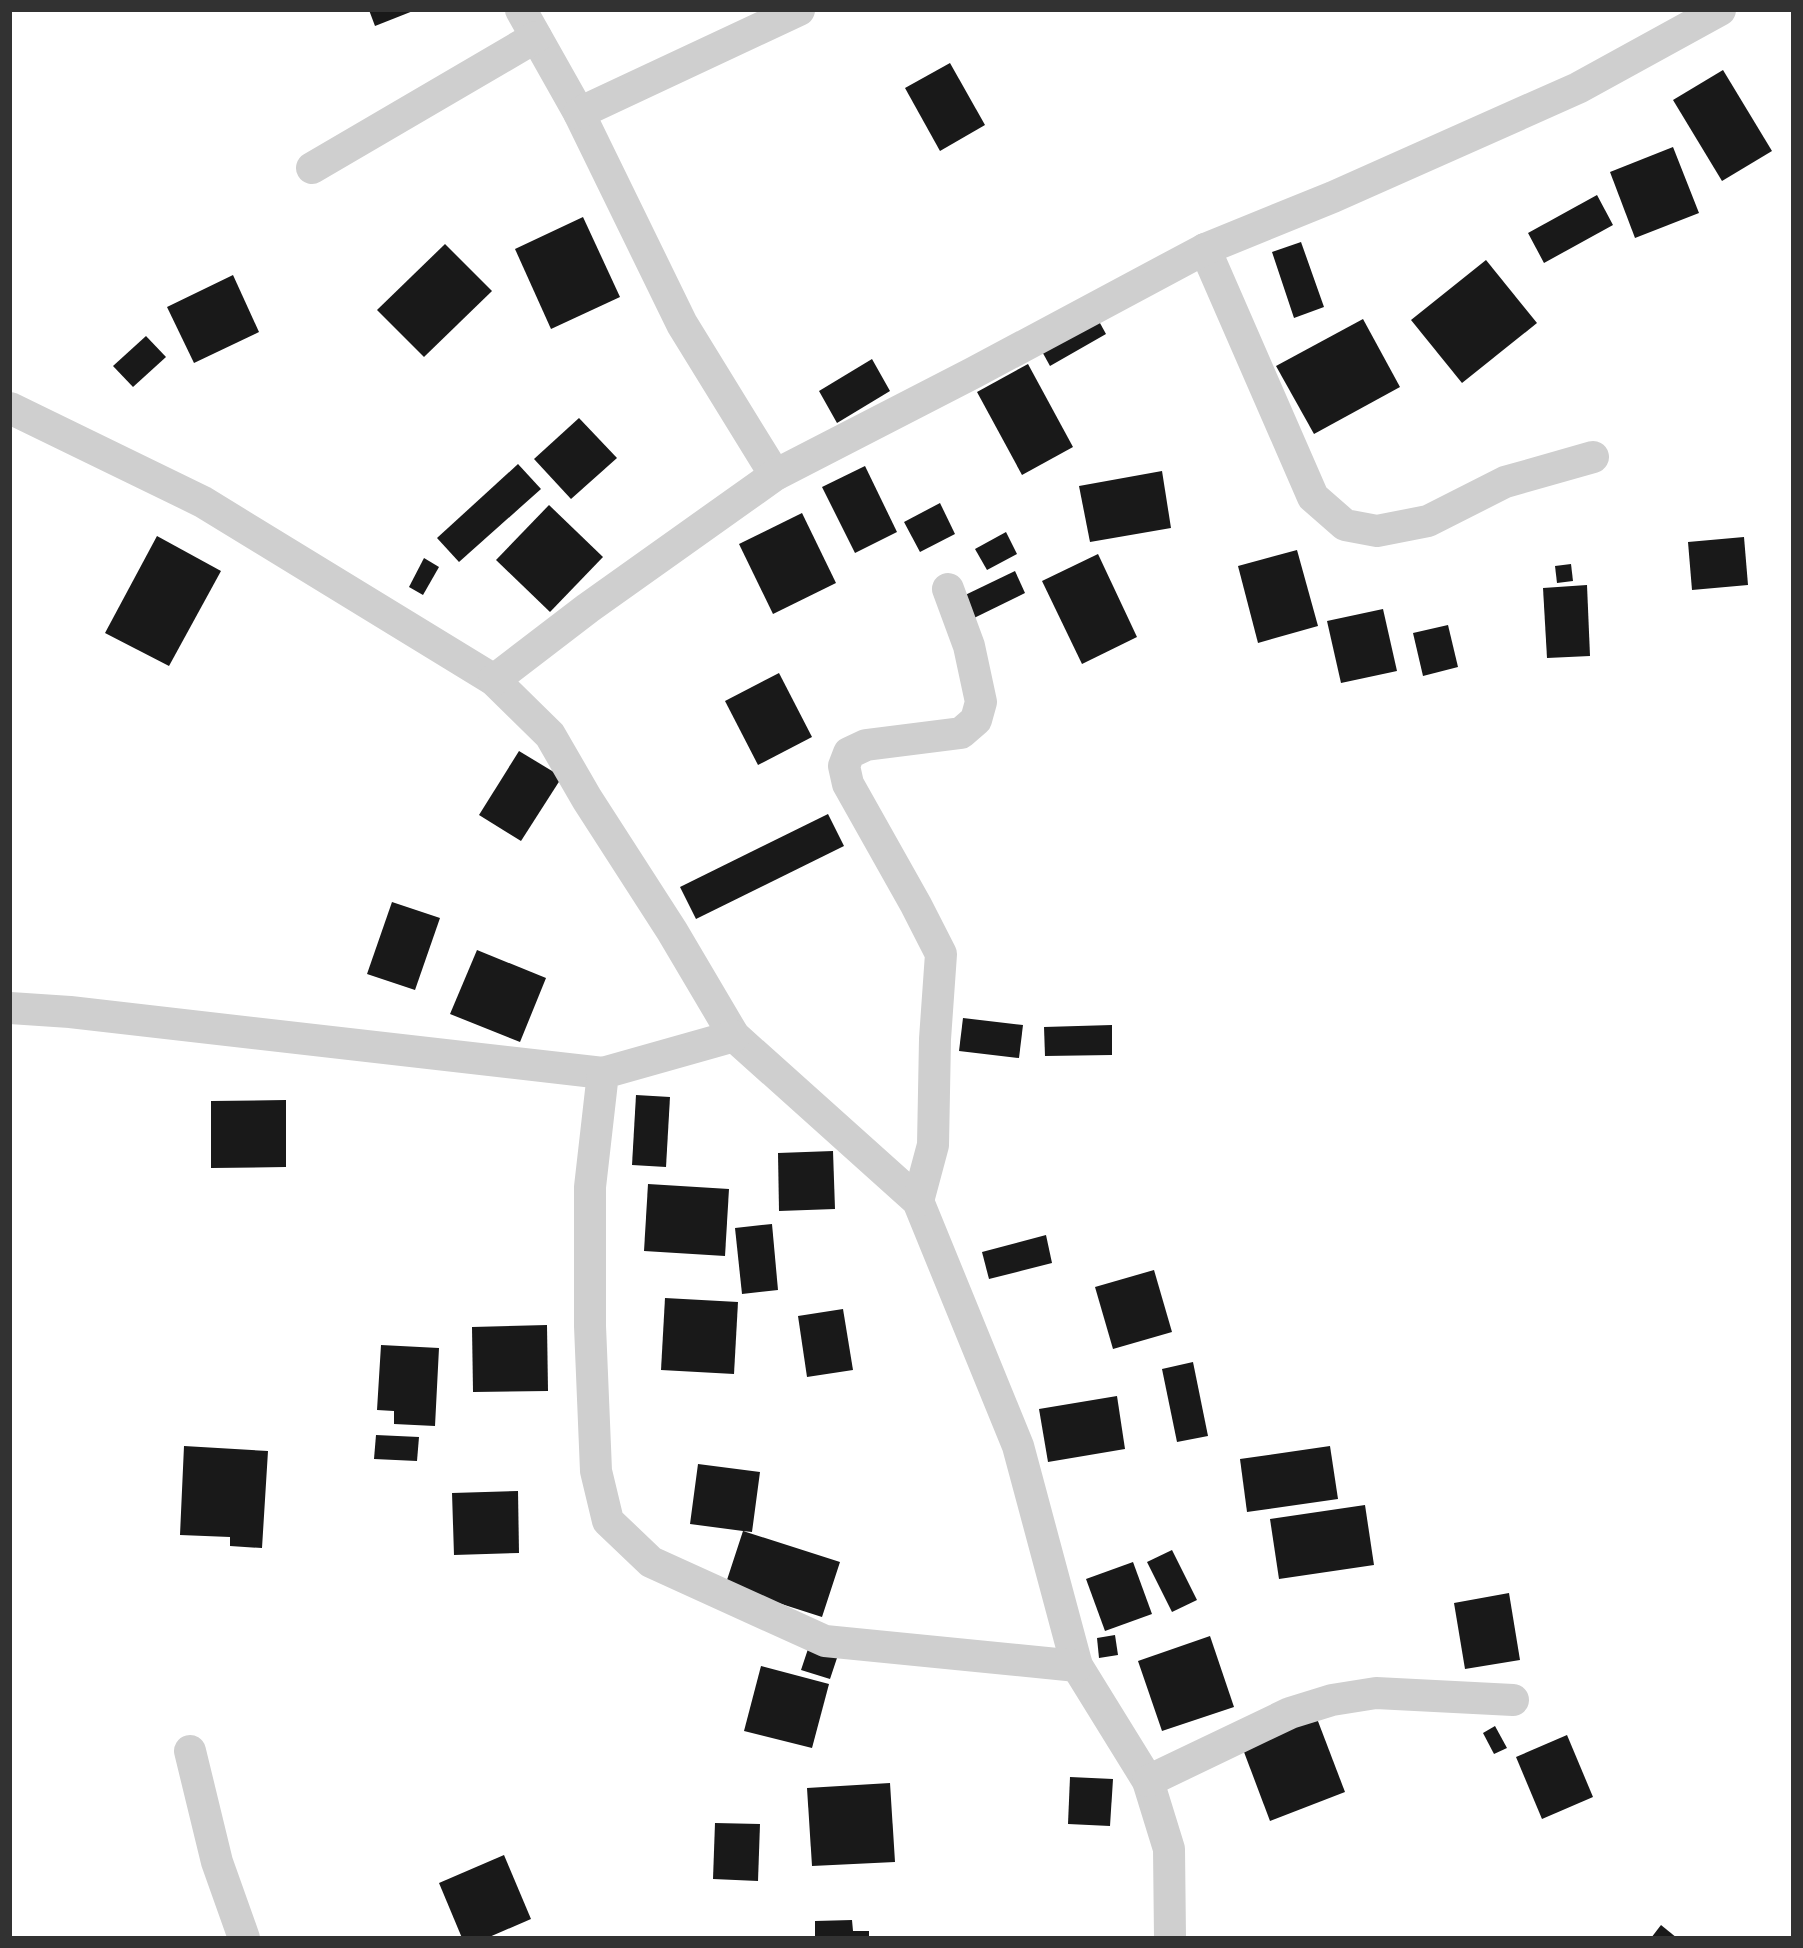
<svg xmlns="http://www.w3.org/2000/svg" width="1803" height="1948" font-family="Lato,sans-serif">
  <rect width="100%" height="100%" fill="#fff"/>
  <!-- building -->
  <g fill="#191919">
    <path d="M369,10H413V11L375,26Z"/>
    <path d="M950,63L985,125L940,151L905,88Z"/>
    <path d="M1723,70L1772,151L1722,181L1673,100Z"/>
    <path d="M1673,147L1699,213L1635,238L1610,172Z"/>
    <path d="M1597,195L1613,225L1544,263L1528,233Z"/>
    <path d="M583,217L620,297L551,329L515,249Z"/>
    <path d="M1301,242L1324,307L1294,318L1272,252Z"/>
    <path d="M445,244L492,291L424,357L377,310Z"/>
    <path d="M1486,260L1537,323L1462,383L1411,320Z"/>
    <path d="M233,275L259,332L194,363L167,307Z"/>
    <path d="M1095,314L1106,334L1050,366L1039,346Z"/>
    <path d="M1363,319L1400,387L1314,434L1276,366Z"/>
    <path d="M146,336L166,357L133,387L113,366Z"/>
    <path d="M872,359L890,391L837,423L819,391Z"/>
    <path d="M1028,364L1073,447L1022,475L977,392Z"/>
    <path d="M579,418L617,458L571,499L534,459Z"/>
    <path d="M518,464L541,489L459,562L437,538Z"/>
    <path d="M865,466L897,532L855,553L822,487Z"/>
    <path d="M1162,471L1171,528L1090,542L1079,486Z"/>
    <path d="M940,503L955,534L920,552L904,522Z"/>
    <path d="M549,505L603,557L550,612L496,560Z"/>
    <path d="M802,513L836,583L773,614L739,544Z"/>
    <path d="M1006,532L1017,554L987,570L975,549Z"/>
    <path d="M157,536L221,571L169,666L105,633Z"/>
    <path d="M1744,537L1748,585L1692,590L1688,542Z"/>
    <path d="M1297,550L1318,626L1258,643L1238,566Z"/>
    <path d="M1098,554L1137,637L1082,664L1042,581Z"/>
    <path d="M424,558L439,567L423,595L409,587Z"/>
    <path d="M1571,564L1573,581L1557,583L1555,566Z"/>
    <path d="M1015,571L1025,593L972,619L961,597Z"/>
    <path d="M1587,585L1590,656L1547,658L1543,588Z"/>
    <path d="M1383,609L1397,671L1341,683L1327,621Z"/>
    <path d="M1448,625L1458,667L1423,676L1413,633Z"/>
    <path d="M779,673L812,737L758,765L725,701Z"/>
    <path d="M519,751L562,777L521,841L479,815Z"/>
    <path d="M828,814L844,846L696,919L680,887Z"/>
    <path d="M392,902L440,918L415,990L367,974Z"/>
    <path d="M477,950L546,978L520,1042L450,1014Z"/>
    <path d="M963,1018L1023,1025L1019,1058L959,1051Z"/>
    <path d="M1112,1025V1055L1045,1056L1044,1027Z"/>
    <path d="M636,1095L670,1097L666,1167L632,1165Z"/>
    <path d="M286,1100V1167L211,1168V1101Z"/>
    <path d="M833,1151L835,1209L779,1211L778,1153Z"/>
    <path d="M648,1184L729,1189L725,1256L644,1251Z"/>
    <path d="M772,1224L778,1290L742,1294L735,1228Z"/>
    <path d="M1046,1235L1052,1263L989,1279L982,1252Z"/>
    <path d="M1154,1270L1172,1332L1113,1349L1095,1287Z"/>
    <path d="M665,1298L738,1302L734,1374L661,1370Z"/>
    <path d="M843,1309L853,1370L807,1377L798,1316Z"/>
    <path d="M547,1325L548,1391L473,1392L472,1327Z"/>
    <path d="M381,1345L439,1348L435,1426L394,1424V1411L377,1410Z"/>
    <path d="M1193,1362L1208,1436L1177,1442L1162,1369Z"/>
    <path d="M1117,1396L1125,1449L1048,1462L1039,1409Z"/>
    <path d="M376,1435L419,1437L417,1461L374,1459Z"/>
    <path d="M184,1446L268,1451L262,1548L230,1546V1537L180,1535Z"/>
    <path d="M1330,1446L1338,1499L1247,1512L1240,1459Z"/>
    <path d="M698,1464L760,1472L752,1532L743,1531L840,1562L822,1617L725,1586L743,1531L690,1524Z"/>
    <path d="M518,1491L519,1553L454,1555L452,1493Z"/>
    <path d="M1365,1505L1374,1565L1279,1579L1270,1519Z"/>
    <path d="M1172,1550L1197,1600L1172,1612L1147,1562Z"/>
    <path d="M1133,1562L1152,1614L1105,1631L1086,1579Z"/>
    <path d="M1509,1593L1520,1660L1465,1669L1454,1603Z"/>
    <path d="M1115,1635L1118,1655L1099,1658L1097,1638Z"/>
    <path d="M1210,1636L1234,1707L1162,1731L1138,1661Z"/>
    <path d="M808,1649L837,1658L830,1679L801,1670Z"/>
    <path d="M761,1666L829,1684L812,1748L744,1731Z"/>
    <path d="M1316,1716L1345,1792L1270,1821L1241,1744Z"/>
    <path d="M1495,1726L1507,1748L1494,1754L1483,1733Z"/>
    <path d="M1567,1735L1593,1797L1542,1819L1516,1757Z"/>
    <path d="M1070,1777L1113,1779L1110,1826L1068,1824Z"/>
    <path d="M890,1783L895,1862L812,1866L807,1788Z"/>
    <path d="M715,1823L760,1824L758,1881L713,1879Z"/>
    <path d="M504,1855L531,1919L487,1938H462L439,1883Z"/>
    <path d="M852,1920L853,1931H869V1938H815V1921Z"/>
    <path d="M1661,1925L1677,1938H1651Z"/>
  </g>
  <g fill="none" stroke-linecap="round" stroke-linejoin="round">
    <!-- minor -->
    <g stroke="#cfcfcf" stroke-width="32">
      <path d="M521,10L579,113L682,324L775,475"/>
      <path d="M579,113L799,10"/>
      <path d="M312,168L536,37"/>
      <path d="M1205,249L1313,497L1345,525L1377,531L1428,521L1505,482L1593,457"/>
      <path d="M10,408L203,502L494,680L550,735L587,799L672,931L734,1036L918,1201L1018,1446L1077,1666L1148,1781L1169,1849L1170,1938"/>
      <path d="M494,680L588,608L775,475L973,373L1205,249L1333,197L1578,88L1720,10"/>
      <path d="M10,1008L70,1012L603,1073"/>
      <path d="M734,1036L603,1073L590,1187V1326L596,1471L608,1521L651,1562L825,1641L1077,1666"/>
      <path d="M918,1201L933,1145L935,1039L941,954L916,905L848,784L844,766L849,753L866,745L961,733L976,720L981,702L969,646L948,589"/>
      <path d="M190,1751L217,1862L244,1938"/>
      <path d="M1148,1781L1290,1713L1332,1700L1376,1693L1513,1700"/>
    </g>
  </g>
  <!-- border -->
  <rect width="1803" height="1948" fill="none" stroke="#323232" stroke-width="24"/>
</svg>
